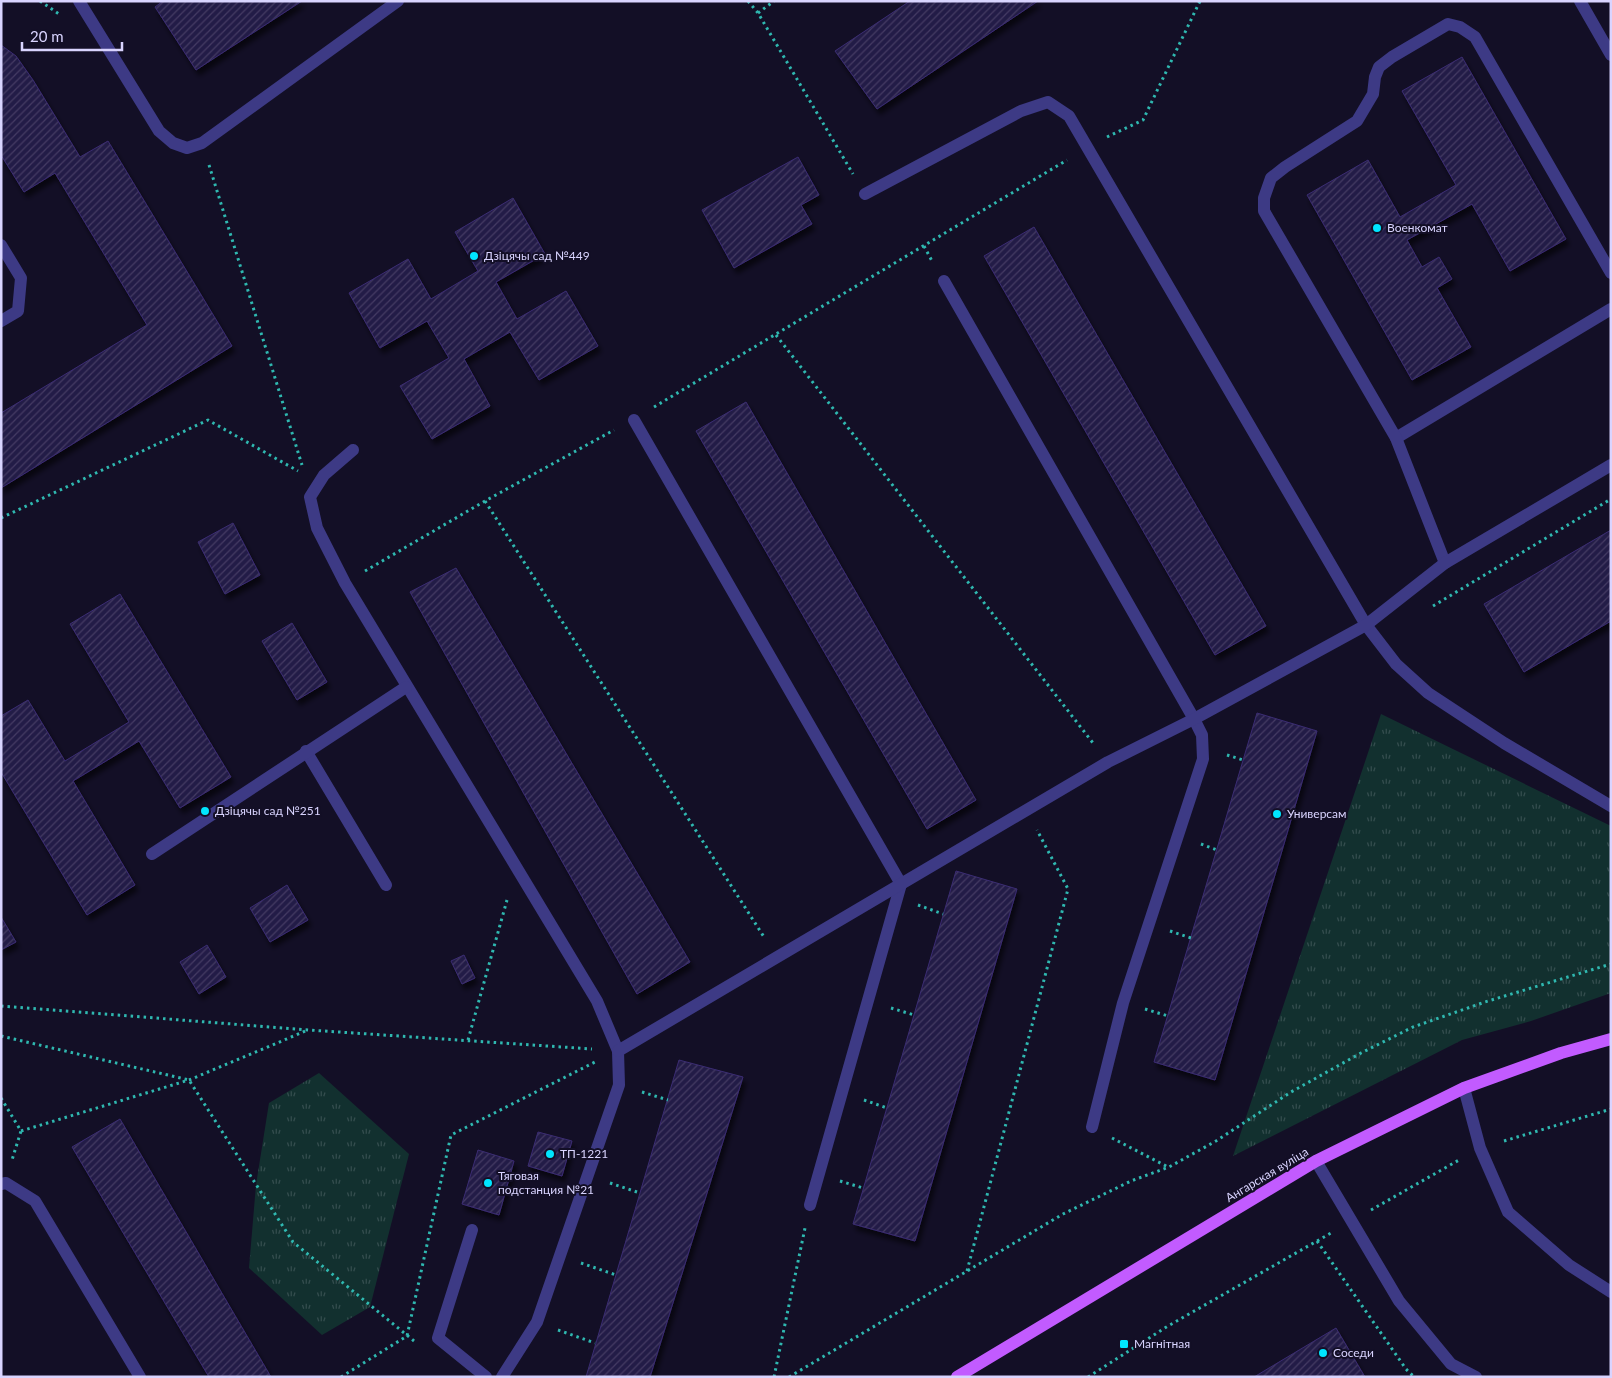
<svg xmlns="http://www.w3.org/2000/svg" width="1612" height="1378" font-family="Lato,sans-serif">
  <defs>
    <pattern id="park-tufts" width="24" height="20" patternUnits="userSpaceOnUse" patternTransform="scale(1.25)"><rect width="24" height="20" fill="#12302f"/><path d="M3 7l-1-3M5 7V3M7 7l1-3M15 17l-1-3M17 17v-4M19 17l1-3" fill="none" stroke="#344d4e"/></pattern>
    <pattern id="building-hatch" width="6" height="6" patternUnits="userSpaceOnUse" patternTransform="scale(1.25)"><rect width="6" height="6" fill="#241b47"/><path d="M-1 1l2-2M0 6l6-6M5 7l2-2" fill="none" stroke="#433b63"/></pattern>
    <filter id="shadow"><feDropShadow dx="3" dy="5.5" stdDeviation="2.5" flood-color="#0009"/></filter>
  </defs>
  <rect width="100%" height="100%" fill="#130f26"/>
  <!-- park -->
  <g fill="url(#park-tufts)">
    <path d="M1381,714L1611,826V993L1531,1021L1462,1040L1233,1156Z"/>
    <path d="M319,1073L409,1154L370,1307L322,1335L249,1268L256,1185L269,1103Z"/>
  </g>
  <!-- building -->
  <g fill="url(#building-hatch)" stroke="#3b2d73" filter="url(#shadow)">
    <path d="M163,1H302L196,70L155,7Z"/>
    <path d="M910,1H1038L877,109L835,51Z"/>
    <path d="M1,45L16,56L33,80L80,157L108,141L232,346L1,488V413L147,325L55,173L24,192L1,155Z"/>
    <path d="M1462,57L1566,239L1510,271L1472,204L1407,240L1422,267L1439,257L1452,279L1437,288L1471,347L1412,380L1307,195L1368,160L1400,217L1456,185L1402,91Z"/>
    <path d="M798,157L819,195L801,205L812,224L734,268L702,210Z"/>
    <path d="M513,198L545,254L496,282L517,319L566,291L598,346L539,380L510,332L464,359L490,406L432,439L400,386L449,358L427,321L380,348L349,293L408,259L431,299L478,271L455,232Z"/>
    <path d="M1034,227L1266,626L1215,655L984,256Z"/>
    <path d="M746,402L976,800L927,829L696,431Z"/>
    <path d="M233,523L260,575L225,594L198,542Z"/>
    <path d="M1611,530V621L1524,672L1484,604Z"/>
    <path d="M456,568L690,962L637,994L410,592Z"/>
    <path d="M120,594L231,777L180,808L139,741L73,781L135,885L87,915L1,772V716L28,700L65,761L129,722L70,624Z"/>
    <path d="M292,623L327,682L297,700L262,641Z"/>
    <path d="M1257,713L1317,731L1215,1080L1154,1062Z"/>
    <path d="M956,871L1017,889L915,1241L853,1224Z"/>
    <path d="M287,885L308,920L270,942L250,908Z"/>
    <path d="M1,917L16,942L1,950Z"/>
    <path d="M207,945L226,977L199,994L180,962Z"/>
    <path d="M464,955L475,978L462,984L451,961Z"/>
    <path d="M679,1060L743,1077L650,1377H586Z"/>
    <path d="M120,1119L271,1377H209L72,1147Z"/>
    <path d="M538,1132L572,1141L562,1176L528,1166Z"/>
    <path d="M478,1150L514,1161L499,1215L462,1204Z"/>
    <path d="M1336,1328L1365,1377H1254Z"/>
  </g>
  <g fill="none" stroke-linecap="round" stroke-linejoin="round">
    <!-- path -->
    <g stroke="#2fb8b0" stroke-width="3" stroke-dasharray="2.5 4" stroke-linecap="butt">
      <path d="M40,1L59,14"/>
      <path d="M748,1L758,13L853,174"/>
      <path d="M758,13L774,1"/>
      <path d="M1107,137L1143,120L1200,1"/>
      <path d="M209,165L302,465"/>
      <path d="M924,246L932,261"/>
      <path d="M776,335L1093,743"/>
      <path d="M654,407L1067,160"/>
      <path d="M485,501L764,937"/>
      <path d="M1,518L208,420L298,471"/>
      <path d="M365,571L485,501L614,430"/>
      <path d="M1433,606L1611,499"/>
      <path d="M1227,755L1243,760"/>
      <path d="M1201,844L1217,850"/>
      <path d="M918,905L943,914"/>
      <path d="M1170,931L1191,938"/>
      <path d="M1,1006L309,1030L592,1049"/>
      <path d="M891,1008L914,1015"/>
      <path d="M1145,1009L1168,1016"/>
      <path d="M1,1036L189,1080L293,1242L414,1341"/>
      <path d="M468,1040L507,900"/>
      <path d="M642,1092L668,1100"/>
      <path d="M1,1098L21,1131L12,1160"/>
      <path d="M864,1100L887,1108"/>
      <path d="M21,1131L189,1080L308,1030"/>
      <path d="M1112,1138L1168,1167"/>
      <path d="M1504,1141L1611,1109"/>
      <path d="M840,1181L863,1188"/>
      <path d="M610,1183L640,1193"/>
      <path d="M1371,1210L1459,1160"/>
      <path d="M1317,1241L1406,1369L1414,1377"/>
      <path d="M581,1263L616,1275"/>
      <path d="M967,1271L1068,889L1037,830"/>
      <path d="M558,1330L595,1343"/>
      <path d="M341,1377L407,1336L451,1135L595,1062"/>
      <path d="M774,1377L805,1228"/>
      <path d="M789,1377L1063,1214L1131,1181L1169,1167L1216,1141L1291,1092L1361,1053L1413,1027L1485,1002L1611,964"/>
      <path d="M1088,1377L1168,1326L1331,1233"/>
    </g>
    <!-- minor -->
    <g stroke="#3d3a85" stroke-width="12">
      <path d="M79,1L159,131L173,143L187,148L202,143L398,1"/>
      <path d="M1580,1L1611,55"/>
      <path d="M865,194L1021,111L1048,102L1069,116L1366,625L1396,664L1428,693L1504,743L1611,806"/>
      <path d="M1,245L21,278L18,311L1,321"/>
      <path d="M944,281L1194,719L1202,735L1203,759L1123,1003L1092,1127"/>
      <path d="M634,420L901,884L810,1205"/>
      <path d="M1396,438L1611,309"/>
      <path d="M353,450L324,475L310,497L317,528L345,583L597,1001L618,1051L619,1085L537,1322L502,1377"/>
      <path d="M1445,563L1396,438L1264,211V198L1271,178L1285,167L1357,121L1373,94L1375,77L1379,67L1392,57L1448,24L1460,27L1475,37L1611,273"/>
      <path d="M306,751L386,885"/>
      <path d="M152,854L406,687"/>
      <path d="M618,1051L1108,762L1194,719L1366,625L1445,563L1611,465"/>
      <path d="M1464,1088L1480,1148L1508,1212L1569,1265L1611,1292"/>
      <path d="M1316,1161L1399,1301L1451,1364L1476,1377"/>
      <path d="M1,1184L6,1183L35,1201L140,1377"/>
      <path d="M472,1230L438,1338L486,1377"/>
    </g>
    <!-- major -->
    <path stroke="#c25bff" stroke-width="12" d="M957,1377L1316,1161L1464,1088L1561,1053L1611,1039"/>
  </g>
  <!-- markers -->
  <g fill="#00e5ff" stroke="#130f26" stroke-width="2">
    <circle cx="1377" cy="228" r="5"/>
    <circle cx="474" cy="256" r="5"/>
    <circle cx="205" cy="811" r="5"/>
    <circle cx="1277" cy="814" r="5"/>
    <circle cx="550" cy="1154" r="5"/>
    <circle cx="488" cy="1183" r="5"/>
    <rect x="1119" y="1339" width="10" height="10" rx="2.5"/>
    <circle cx="1323" cy="1353" r="5"/>
  </g>
  <g text-anchor="middle" stroke-width="4" stroke-linejoin="round" paint-order="stroke">
    <!-- poi labels -->
    <g font-size="12" fill="#d9d4ff" stroke="#130f26" text-anchor="start">
      <text x="1387" y="232">Военкомат</text>
      <text x="484" y="260">Дзіцячы сад №449</text>
      <text x="215" y="815">Дзіцячы сад №251</text>
      <text x="1287" y="818">Универсам</text>
      <text x="560" y="1158">ТП-1221</text>
      <text x="498" y="1180">Тяговая<tspan x="498" dy="14">подстанция №21</tspan></text>
      <text x="1134" y="1348">Магнітная</text>
      <text x="1333" y="1357">Соседи</text>
    </g>
    <!-- street labels -->
    <g font-size="12" fill="#d9d4ff" stroke="#130f26">
      <text transform="translate(1267 1175) rotate(-31)" y="4">Ангарская вуліца</text>
    </g>
  </g>
  <!-- border -->
  <rect width="1612" height="1378" fill="none" stroke="#d9d4ff" stroke-width="5"/>
  <!-- scale -->
  <path d="M22 42v8h100v-8" fill="none" stroke="#d9d4ff" stroke-width="2.5"/>
  <text x="30" y="42" font-size="15" fill="#d9d4ff" stroke="#130f26" stroke-width="4" paint-order="stroke">20 m</text>
</svg>
